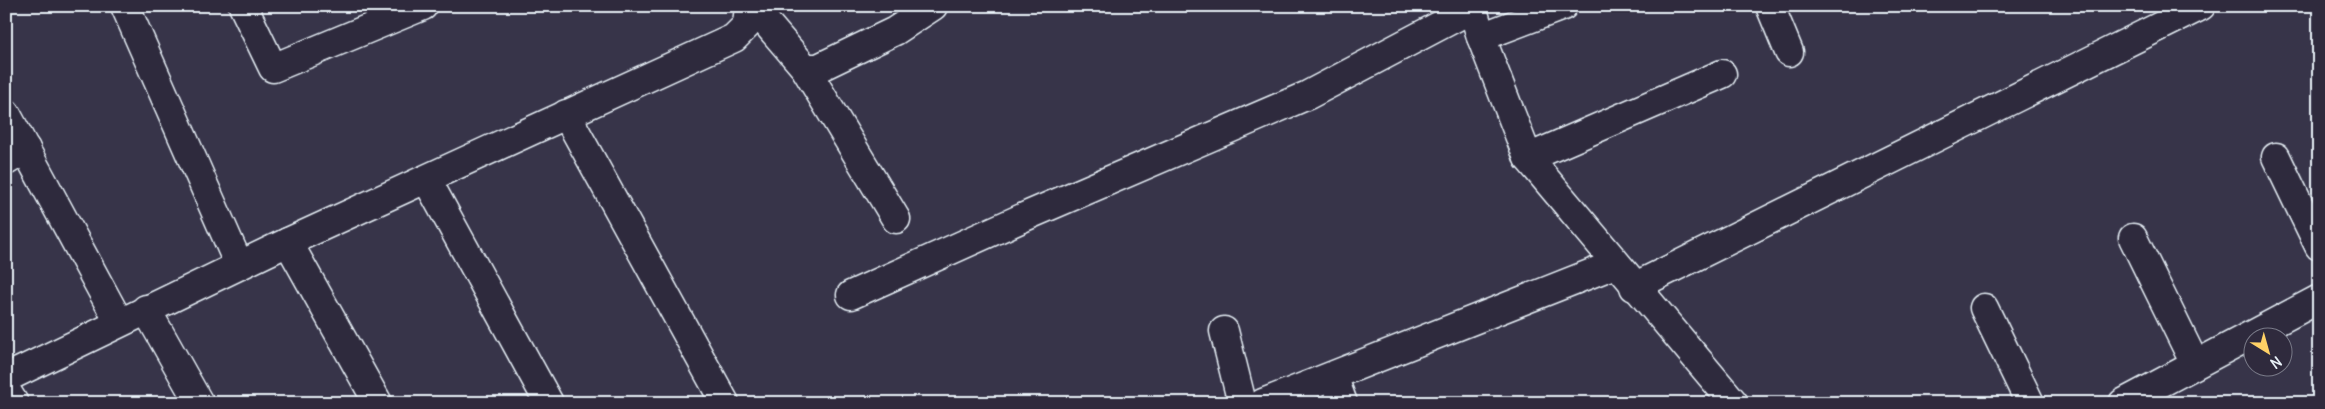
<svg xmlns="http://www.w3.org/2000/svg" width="2325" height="409" font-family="Delius,sans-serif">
  <rect width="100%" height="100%" fill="#373449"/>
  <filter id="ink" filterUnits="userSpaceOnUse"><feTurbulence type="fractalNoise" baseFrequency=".02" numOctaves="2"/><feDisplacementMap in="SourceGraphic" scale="10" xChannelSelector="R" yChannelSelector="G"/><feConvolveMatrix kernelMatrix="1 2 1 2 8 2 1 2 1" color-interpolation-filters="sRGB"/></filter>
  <g filter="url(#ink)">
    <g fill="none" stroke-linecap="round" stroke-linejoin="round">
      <!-- minor casing -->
      <g stroke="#e8f1f8" stroke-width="31">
        <g id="minor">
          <path d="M125,6L239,265"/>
          <path d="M243,6L273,68L423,6"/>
          <path d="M752,6L805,68H818L895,31L933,6"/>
          <path d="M1472,6L1481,37L1528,158L1734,403"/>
          <path d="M1770,6L1789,52"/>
          <path d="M1481,37L1563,6"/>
          <path d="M805,68L896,219"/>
          <path d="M6,113L119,322"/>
          <path d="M566,114L725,403"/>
          <path d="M2276,157L2319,246"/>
          <path d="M1528,158L1722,74"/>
          <path d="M6,161L26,149"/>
          <path d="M427,180L549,403"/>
          <path d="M2133,238L2195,364"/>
          <path d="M288,242L378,403"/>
          <path d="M1634,287L2201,6"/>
          <path d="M851,295L1031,214L1308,95L1473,8"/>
          <path d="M1984,308L2030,403"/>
          <path d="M146,309L199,403"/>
          <path d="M1224,331L1242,403"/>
          <path d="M1333,376L1343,403"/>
          <path d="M6,378L288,242L734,38L747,25L749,6"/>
          <path d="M6,390L14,403"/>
          <path d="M1263,403L1615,264"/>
          <path d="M2123,403L2319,299"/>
        </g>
      </g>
      <!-- minor -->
      <use href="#minor" stroke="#2f2a3d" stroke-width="28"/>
    </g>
  </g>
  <!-- margin -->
  <rect width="2325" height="409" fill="none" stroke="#2f2a3d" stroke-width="25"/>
  <rect x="12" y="12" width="2300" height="384" fill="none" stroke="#e8f1f8" stroke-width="2" filter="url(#ink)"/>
  <!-- north arrow -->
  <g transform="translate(2268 352) rotate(143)"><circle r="24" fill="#2f2a3d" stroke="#797a88"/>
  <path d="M0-4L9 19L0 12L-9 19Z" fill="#ffd166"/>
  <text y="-8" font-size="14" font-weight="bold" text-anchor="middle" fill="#e8f1f8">N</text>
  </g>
</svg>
